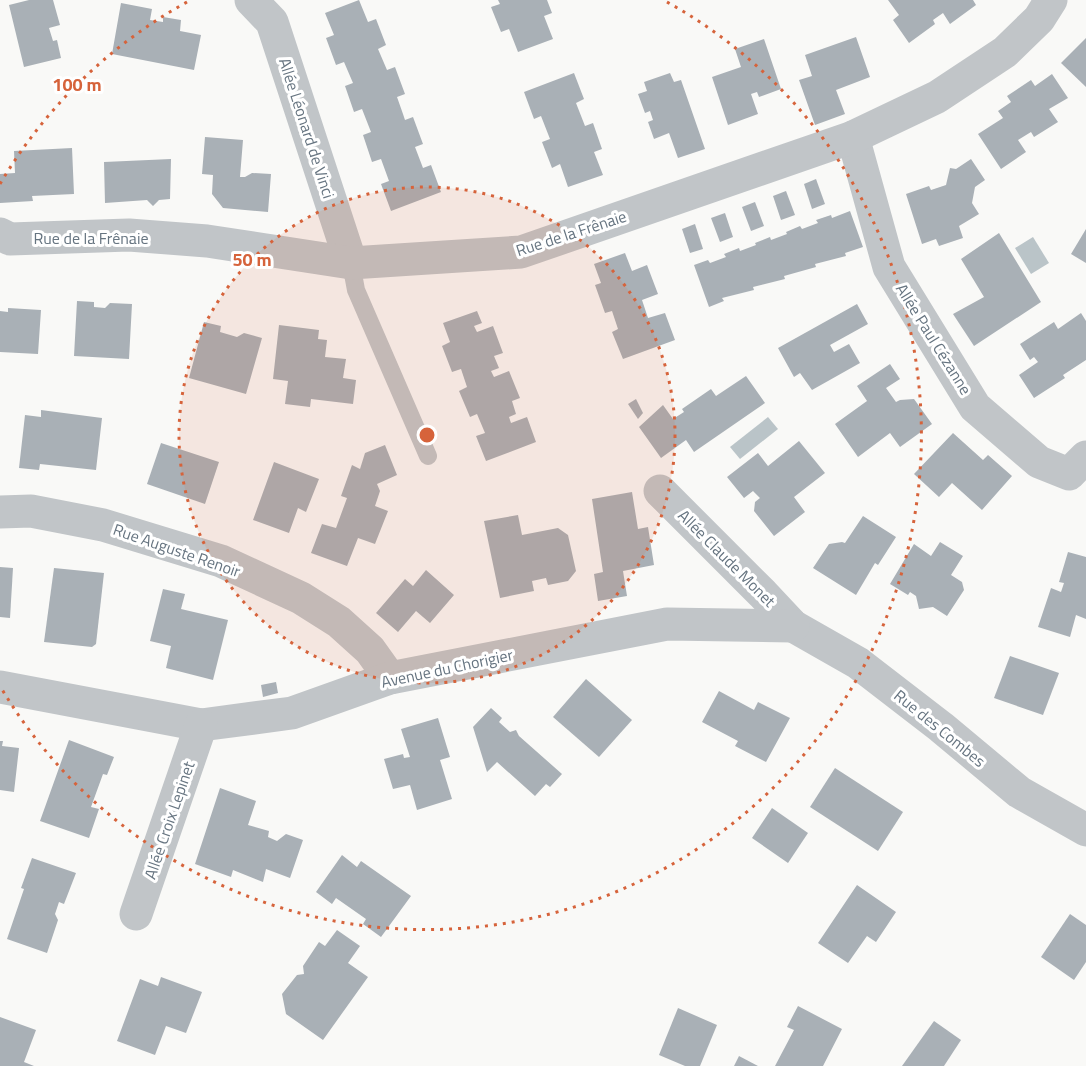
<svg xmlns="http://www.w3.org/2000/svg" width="1086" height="1066" font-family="'Titillium Web',sans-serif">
  <rect width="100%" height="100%" fill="#f9f9f7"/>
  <!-- water -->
  <g fill="#bac4c8">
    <path d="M1033,237L1049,263L1031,274L1015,248Z"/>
    <path d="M768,417L778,429L740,459L730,447Z"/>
  </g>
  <!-- building -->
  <g fill="#a9b0b6">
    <path d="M29,0H53L60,25L49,28L53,41L57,40L61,58L24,67L9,5Z"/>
    <path d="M359,0L368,22L376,19L386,45L378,49L387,70L395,67L405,94L397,97L403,114L405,120L413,117L423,144L415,147L423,168L431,165L441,192L391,211L381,184L389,181L381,159L372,162L363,135L371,132L362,109L354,112L345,86L353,83L344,62L336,65L326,38L334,35L325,13Z"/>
    <path d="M498,0H547L552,13L544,16L553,39L518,52L509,29L501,32L491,7L500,4Z"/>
    <path d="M888,0H973L976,5L950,24L943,13L933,20L935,24L909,43L893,20L899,15Z"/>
    <path d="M121,3L152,9L150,20L163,22V17L181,20L180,31L201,35L194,70L112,54Z"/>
    <path d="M856,37L870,77L836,90L845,114L815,125L799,80L812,76L805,55Z"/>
    <path d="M1086,38V87L1061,63Z"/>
    <path d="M764,39L781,89L759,97L757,92L751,94L758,114L728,125L712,77L741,67L735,49Z"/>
    <path d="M574,73L584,99L576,103L585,126L593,123L602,149L594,152L603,175L568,187L560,164L552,168L542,142L550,139L541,116L534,119L524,92Z"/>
    <path d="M670,73L674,82L681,80L705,149L678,158L669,133L654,139L648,122L653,120L650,111L645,113L638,94L647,91L644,82Z"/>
    <path d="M1052,74L1068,98L1049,109L1058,122L1034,137L1031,132L1018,140L1026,152L1001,169L978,134L1003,118L998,111L1011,102L1007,96L1031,80L1035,86Z"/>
    <path d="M205,137L243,140L240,177H245L252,173L271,174L268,212L223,208L212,194L213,175L202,174Z"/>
    <path d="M72,148L74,194L32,196L33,201L0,203V174L15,173L14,151Z"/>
    <path d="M171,159L170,199L159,200L153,206L147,200L105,203L104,162Z"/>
    <path d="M971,159L985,180L975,187L972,203L979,214L959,226L963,238L939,246L936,239L922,244L906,194L929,186L931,190L946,185L950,168L956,169Z"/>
    <path d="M816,179L825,204L812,209L804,184Z"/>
    <path d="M786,191L795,215L781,220L773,196Z"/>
    <path d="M755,202L764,226L751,231L742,207Z"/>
    <path d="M850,211L863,247L845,253L846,256L815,264L816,267L784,276L785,279L753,287L754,290L722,298L724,301L709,307L694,265L708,260L710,263L726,257L724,254L739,248L740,251L756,245L755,243L770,237L771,240L787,234L786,232L800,226L802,229L818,223L816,220L831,215L832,218Z"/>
    <path d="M725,213L733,237L720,242L711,218Z"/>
    <path d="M695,224L703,249L690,253L682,229Z"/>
    <path d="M1086,229V263L1071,254Z"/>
    <path d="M999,233L1041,302L974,346L953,314L984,297L961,259Z"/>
    <path d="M625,253L632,271L647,265L658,294L642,300L648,318L665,313L675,340L623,359L612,332L618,329L612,311L605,313L595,285L601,283L594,264Z"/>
    <path d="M77,301L94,302V307L105,308L110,303L132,304L129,359L74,356Z"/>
    <path d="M857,304L868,324L830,345L834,352L849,344L860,363L812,390L800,373L794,377L778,348Z"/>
    <path d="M8,308L41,310L38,354L0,352V311L8,312Z"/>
    <path d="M477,311L482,323L474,326L477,332L493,326L503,353L494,356L499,368L491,371L494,377L509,371L520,398L512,401L516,414L509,417L511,423L527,417L536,442L486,461L476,436L485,433L477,414L470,417L459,391L467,387L461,369L452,372L442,346L450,342L443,323Z"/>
    <path d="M1081,313L1086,321V360L1063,375L1065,378L1034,398L1019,375L1038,362L1034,357L1030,360L1020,344L1054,322L1058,329Z"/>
    <path d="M204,322L221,326L220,332L237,337L244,333L262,338L246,394L189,378Z"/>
    <path d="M279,325L319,330L318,339L327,340L325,357L346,359L343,378L356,380L353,404L311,399L310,407L285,404L288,381L273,379Z"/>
    <path d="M890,364L900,379L886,388L896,402L900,400L914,399L932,424L900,447L890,433L858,457L835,424L867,401L857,386Z"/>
    <path d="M746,376L765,403L694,452L686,440L661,458L639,427L663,405L673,419L684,412L682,409L711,389L716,396Z"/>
    <path d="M636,399L643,413L638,419L628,404Z"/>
    <path d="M41,410L102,418L96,470L40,464L39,470L19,468L25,415L41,417Z"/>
    <path d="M953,433L983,460L988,455L1012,476L982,510L952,483L939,497L914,474Z"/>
    <path d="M799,441L825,473L794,497L805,512L774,536L754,511L755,502L760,498L753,491L744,498L727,477L758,453L768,466Z"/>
    <path d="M161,443L219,462L205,504L147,484Z"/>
    <path d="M385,445L397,475L377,484L380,491L375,506L388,511L375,544L358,538L347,566L311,553L322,524L336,528L347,498L341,496L352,465L360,469L365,453Z"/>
    <path d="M274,462L319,479L306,512L298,508L289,533L253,520Z"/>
    <path d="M632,492L638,529L648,527L654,565L623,571L627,596L598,601L594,574L603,572L592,499Z"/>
    <path d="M518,515L522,535L558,528L568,535L576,571L568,581L548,585L546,578L532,581L534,591L500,598L484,521Z"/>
    <path d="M863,516L896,537L878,565L875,563L856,595L813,568L829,544L842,542L845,543Z"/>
    <path d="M940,542L963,556L951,575L962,582L964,590L947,616L933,607L919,609L916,596L910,592L908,595L890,584L914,544L931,556Z"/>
    <path d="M1068,552L1086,557V619L1076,615L1070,637L1038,627L1051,588L1061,592L1064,583L1059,582Z"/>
    <path d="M0,567L13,568L10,618L0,617Z"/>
    <path d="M54,568L104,573L96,644L92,647L44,642Z"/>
    <path d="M426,570L454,595L430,623L416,611L398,632L376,613L405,579L413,586Z"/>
    <path d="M163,589L185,594L181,609L228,620L213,680L166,668L171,646L150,641Z"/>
    <path d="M1010,656L1059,673L1043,715L994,698Z"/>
    <path d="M586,679L632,720L599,757L553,717Z"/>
    <path d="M276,682L278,693L263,697L261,685Z"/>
    <path d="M719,691L754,710L758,702L790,718L766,762L735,746L738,741L702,722Z"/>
    <path d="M491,708L502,718L499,722L510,732L516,730L519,736L562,774L550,787L546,784L535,796L497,762L487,772L473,727Z"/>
    <path d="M438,718L450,757L440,760L452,799L417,810L410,785L393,789L384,759L403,754L404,758L410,757L401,729Z"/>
    <path d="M69,740L114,757L107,775L103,774L91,807L99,809L89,838L40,821Z"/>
    <path d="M0,741H3L2,746L19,748L14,792L0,790Z"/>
    <path d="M835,768L903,812L878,851L810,807Z"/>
    <path d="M220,788L256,801L248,825L269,831L268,837L277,841L286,834L303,840L290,878L266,869L263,882L233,870L231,877L195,864Z"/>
    <path d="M772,808L808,833L788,863L752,838Z"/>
    <path d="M342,855L357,867L361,861L411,896L381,937L363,924L366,919L336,898L332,904L316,892Z"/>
    <path d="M32,858L76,873L64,904L59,902L55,914L58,920L47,953L7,939L24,889L21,888Z"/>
    <path d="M857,885L896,912L876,942L867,936L848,963L818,943Z"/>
    <path d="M1070,914L1086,925V962L1074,980L1041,957Z"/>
    <path d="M337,930L360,946L348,963L368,977L323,1040L286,1014L282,994L297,975L304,974L303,966L319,942L325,946Z"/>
    <path d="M161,977L202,992L186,1033L166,1026L155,1055L117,1041L140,979L158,986Z"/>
    <path d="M798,1006L842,1029L823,1066H775L794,1030L787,1027Z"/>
    <path d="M678,1008L717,1025L700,1066H685L659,1055Z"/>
    <path d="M0,1017L36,1030L24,1062L34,1066H0Z"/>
    <path d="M934,1021L961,1040L944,1066H902Z"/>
    <path d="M739,1056L758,1066H734Z"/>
  </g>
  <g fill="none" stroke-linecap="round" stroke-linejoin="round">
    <!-- lane -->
    <path stroke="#c1c5c8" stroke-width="18" d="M351,263L356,290L428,456"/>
    <!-- street -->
    <g stroke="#c1c5c8" stroke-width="33">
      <path d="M251,0L272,22L351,263"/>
      <path d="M853,137L889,267L975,407L1039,462L1069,474L1086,457"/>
      <path d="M0,234L10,239L129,235L207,241L351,263L521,252L853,137L937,97L1005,52L1039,19L1051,0"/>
      <path d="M660,491L763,594L793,626L858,663L941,727L1019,792L1086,830"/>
      <path d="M0,512L31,511L103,525L221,561L301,598L339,622L370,650L390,678"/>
      <path d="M0,687L201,725L292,713L390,678L667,624L793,626"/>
      <path d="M136,914L201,725"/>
    </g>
  </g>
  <!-- distance rings -->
  <circle cx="427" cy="435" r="248" fill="#d6633b" fill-opacity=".12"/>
  <g fill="none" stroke="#d6633b" stroke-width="3" stroke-dasharray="3 6">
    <circle cx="427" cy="435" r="248"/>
    <path d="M0 184A495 495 0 0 1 187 2M667 2A495 495 0 1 1 0 686"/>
  </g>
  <g text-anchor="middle" stroke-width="6" stroke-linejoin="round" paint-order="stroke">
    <!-- street labels -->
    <g font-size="16" fill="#667480" stroke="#fff">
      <text transform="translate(307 128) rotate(72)" y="6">Allée Léonard de Vinci</text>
      <text transform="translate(571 233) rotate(-18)" y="6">Rue de la Frênaie</text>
      <text x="91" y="244">Rue de la Frênaie</text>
      <text transform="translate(934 339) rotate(58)" y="6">Allée Paul Cézanne</text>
      <text transform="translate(177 550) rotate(19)" y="6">Rue Auguste Renoir</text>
      <text transform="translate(727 558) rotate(45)" y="6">Allée Claude Monet</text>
      <text transform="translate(447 668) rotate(-12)" y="6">Avenue du Chorigier</text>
      <text transform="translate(940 728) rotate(39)" y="6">Rue des Combes</text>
      <text transform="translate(169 820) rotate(-71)" y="6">Allée Croix Lepinet</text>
    </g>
  </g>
  <circle cx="427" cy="435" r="9" fill="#d6633b" stroke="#fff" stroke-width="3"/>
  <g font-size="18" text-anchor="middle" font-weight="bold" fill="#d6633b" stroke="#fff" stroke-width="6" stroke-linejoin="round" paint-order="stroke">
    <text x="77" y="91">100 m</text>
    <text x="252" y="266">50 m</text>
  </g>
</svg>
